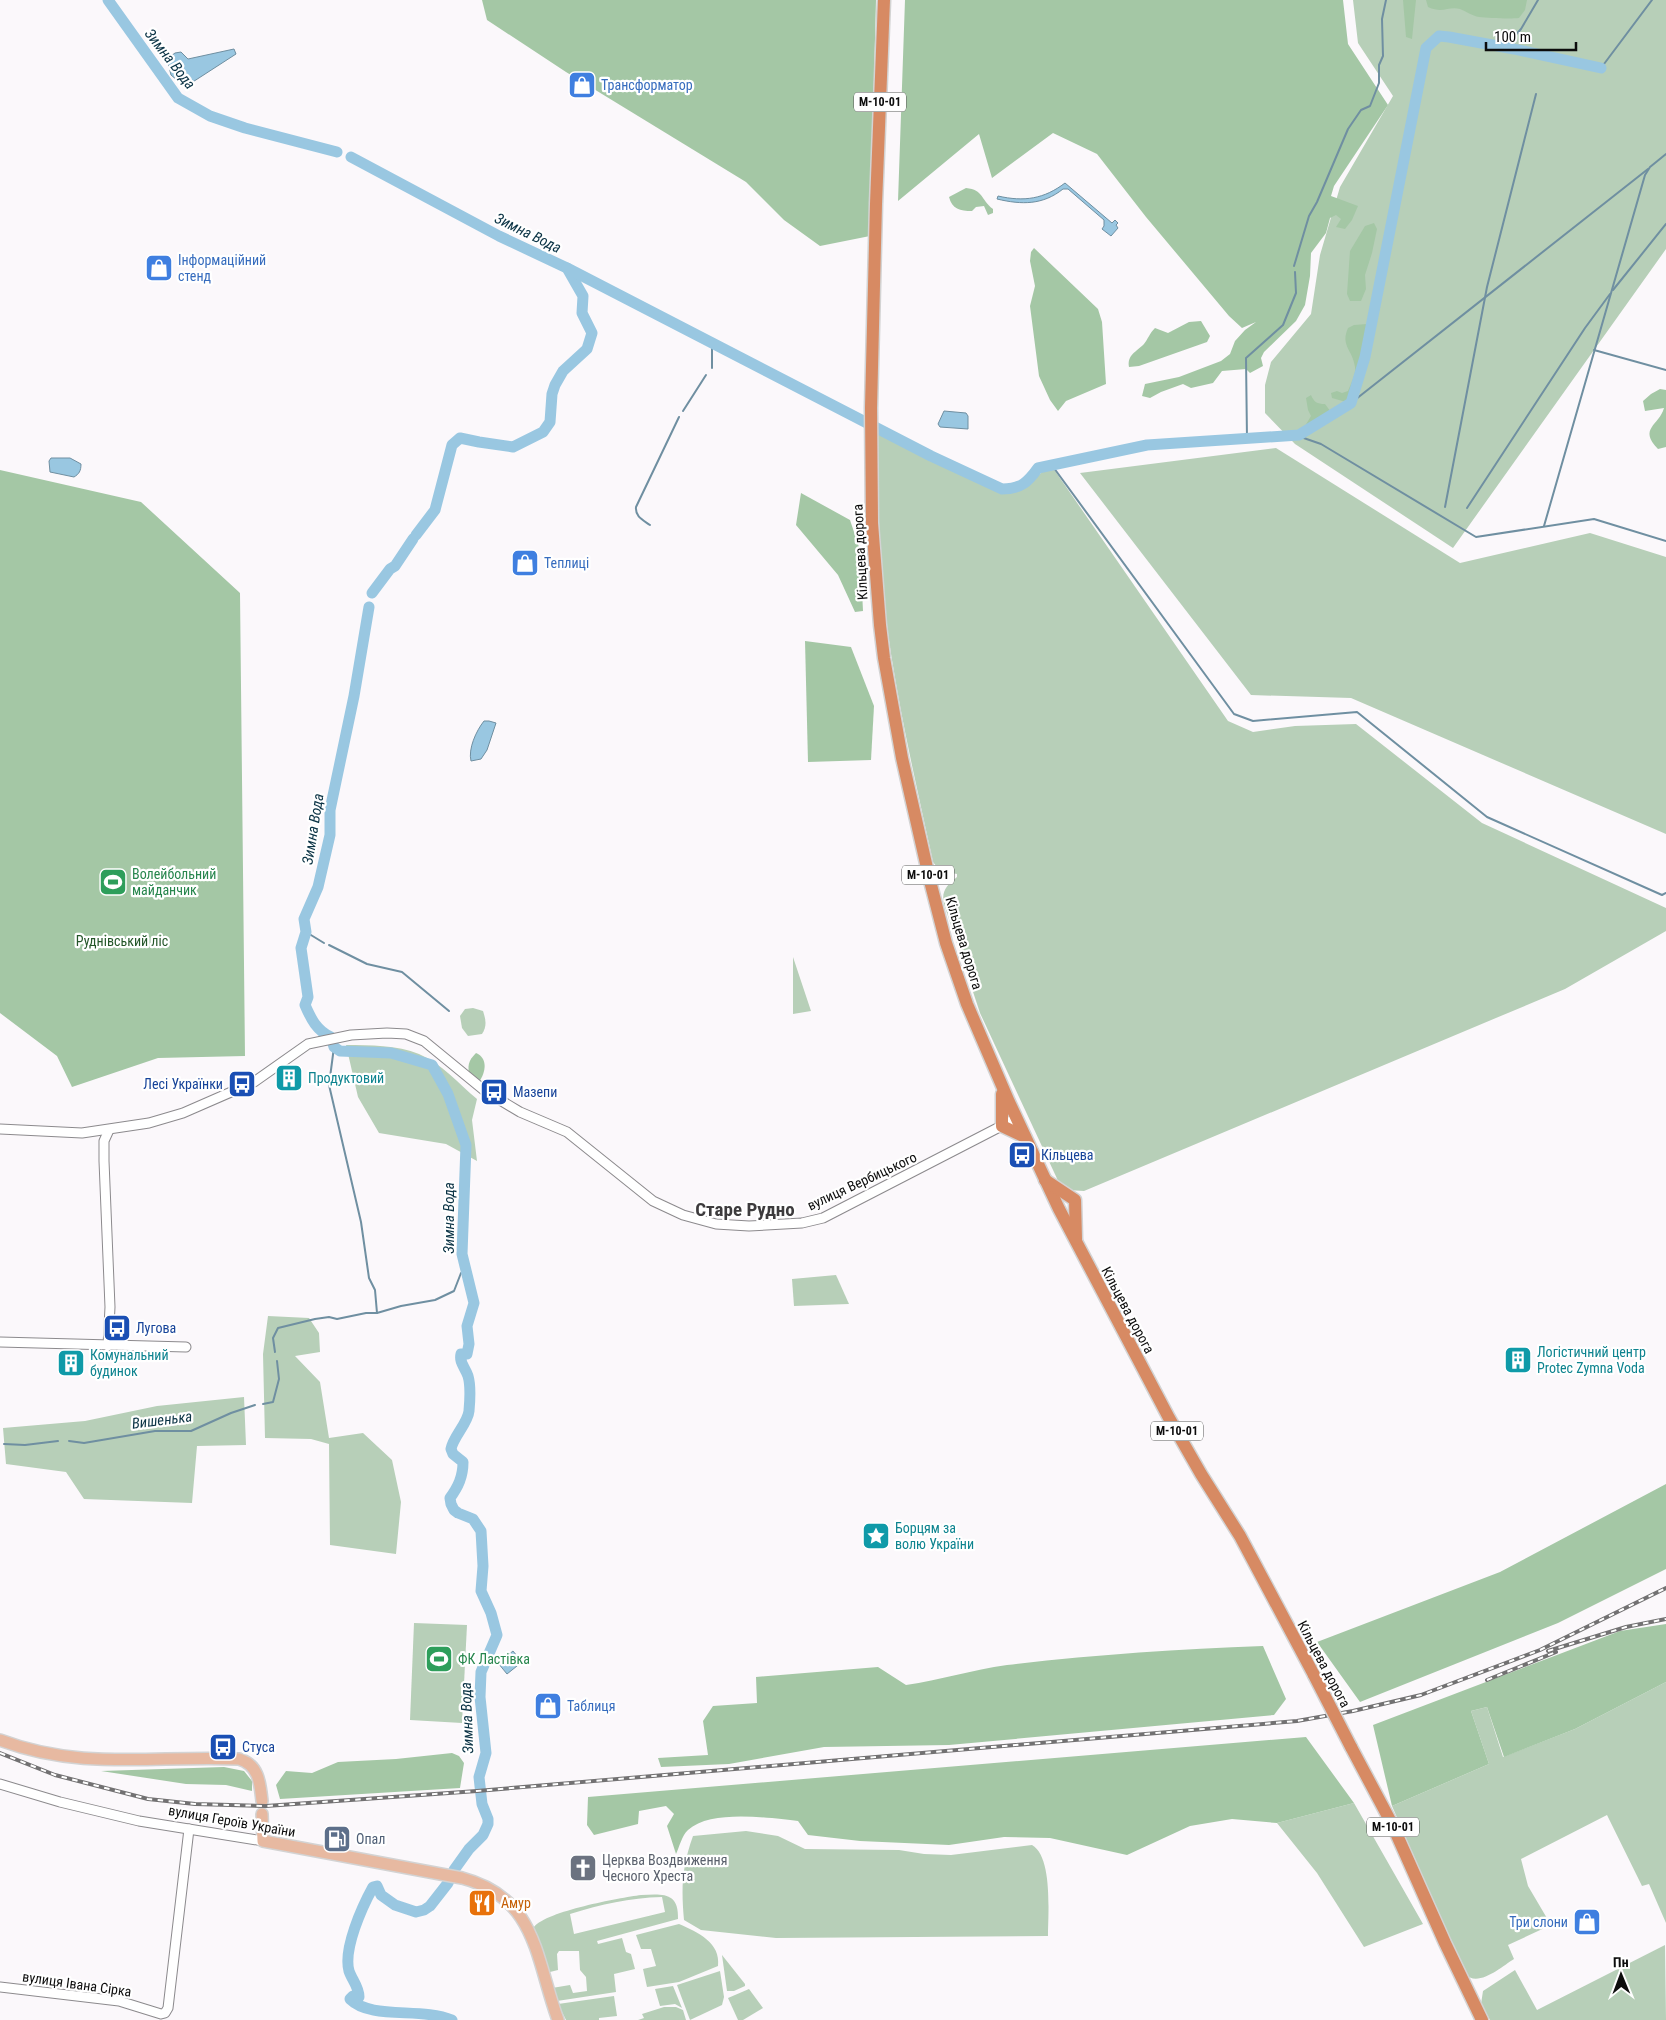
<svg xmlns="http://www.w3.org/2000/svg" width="1666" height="2020" font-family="'Roboto Condensed',sans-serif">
  <rect width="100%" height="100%" fill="#fbf8fb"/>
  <!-- green -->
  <g fill="#b7cfb8" fill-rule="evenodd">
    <path d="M1353,0H1666V249L1453,548L1295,444L1265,413V385L1271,362L1311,314L1320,255L1340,187L1393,96L1358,43Z"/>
    <path d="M878,432L1001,492L1027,487L1045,469L1053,468L1228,721L1253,732L1295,726L1356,724L1482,823L1666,908V931L1565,989L1084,1191L1067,1190L1060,1185L980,1013L944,904C941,891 947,885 957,877V874L940,871L933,862C918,793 902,724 891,654C880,581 877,506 878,432Z"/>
    <path d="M1276,448L1460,563L1590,533L1666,557V834L1351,698L1251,695L1080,473Z"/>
    <path d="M793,957L811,1011L793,1014Z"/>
    <path d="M473,1008L483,1011C486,1020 487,1026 482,1034L468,1036L462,1028L460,1016L465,1009Z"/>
    <path d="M346,1045C370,1045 397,1045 419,1054C441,1063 459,1084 477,1099L472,1120L477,1161L446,1144L379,1133L358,1097Z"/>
    <path d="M836,1275L849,1304L794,1306L792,1279Z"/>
    <path d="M268,1316L309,1318L319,1333L320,1352L295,1356L320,1382L329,1438L363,1433L392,1460L401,1502L396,1554L330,1545L329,1444L311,1439L265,1438L263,1354Z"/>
    <path d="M244,1397L246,1445L197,1446L192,1503L84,1499L66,1472L6,1464L3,1428L85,1421L157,1406Z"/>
    <path d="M414,1623L467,1625L462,1723L410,1720Z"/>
    <path d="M1666,1682V1923L1649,1884L1642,1886L1607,1815L1521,1859L1528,1886L1551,1925L1508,1945L1514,1959C1501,1967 1478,1988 1465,1974L1392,1806L1489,1764L1471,1711L1487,1707L1503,1757L1575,1729Z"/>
    <path d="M1354,1803L1423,1924L1364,1947L1317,1873L1277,1823Z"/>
    <path d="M746,1831L778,1836L805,1849L899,1850L924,1854L951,1855L1032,1845C1053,1857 1048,1914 1048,1936L776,1938L701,1930L684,1920C681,1887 682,1867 693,1836Z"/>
    <path d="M641,1895C663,1894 679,1892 678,1919L597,1941L598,1944L622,1938L626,1952L631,1954L635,1969L614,1974L616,1992L557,2001L552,1988L570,1985L573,1993L587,1991L586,1977L580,1970L579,1951H559L557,1954L558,1970L550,1972L549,1974L533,1931L534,1927C547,1911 619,1898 641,1895ZM662,1897L665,1912L574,1934L570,1914C602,1904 629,1898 662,1897Z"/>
    <path d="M679,1924C698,1932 721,1943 718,1966L679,1982L647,1987L643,1969L656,1966L651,1949H641L636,1935Z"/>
    <path d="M1665,1945L1666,2020H1490L1481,2004L1483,1991L1515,1970L1537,2010Z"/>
    <path d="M722,1955L745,1984V1986L734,1991H727Z"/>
    <path d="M720,1971L724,1997L722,2005L690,2020L677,1985Z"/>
    <path d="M673,1986L682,2008L675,2004L660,2006L655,1989Z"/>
    <path d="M749,1989L763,2008L743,2020H738L728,1998Z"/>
    <path d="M614,1996L617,2016L599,2018V2020H566L558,2004Z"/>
    <path d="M664,2007H676L683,2010L686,2020H638L644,2018L642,2014Z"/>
  </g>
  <!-- forest -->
  <g fill="#a4c7a5">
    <path d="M482,0H876L870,236L820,246L784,220L746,182L566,72L487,20Z"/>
    <path d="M905,0H1343L1348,44L1388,105L1334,186L1331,196L1358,206L1352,220L1345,229L1336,227L1341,219L1336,215L1330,218L1326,233L1311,253L1310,276L1305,305L1296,321L1264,352L1261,358L1263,366L1250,373L1246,369L1222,371L1213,383L1191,388L1183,384L1161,392L1150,398L1142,396L1145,384L1179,377L1221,361L1230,354L1235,341L1245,330L1256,322L1242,328L1229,316L1146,217L1097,154L1053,133L992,178L979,134L898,201Z"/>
    <path d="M1403,0H1416L1412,39L1406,37Z"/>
    <path d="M1426,0H1527L1525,10L1519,18C1510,19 1488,18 1479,17C1472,16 1466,11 1460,9C1448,6 1443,14 1428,7Z"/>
    <path d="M966,188C984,190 980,199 993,209V213L988,215L984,206L976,207L972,211C960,211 952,209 949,197Z"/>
    <path d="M1374,223L1377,229L1372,253L1365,275L1366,289L1361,301H1350L1347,294L1350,251L1365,226Z"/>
    <path d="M1034,248L1098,309L1102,322L1106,384L1066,401L1058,411L1050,400L1039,376L1030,306L1035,286L1030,261L1031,252Z"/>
    <path d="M1201,321L1210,336L1207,342L1139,366L1129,367C1127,355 1136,352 1144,344C1148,339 1149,334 1155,328L1168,333L1189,322Z"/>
    <path d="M1367,324L1369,330L1367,340V354L1356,397L1346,402L1332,398L1331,393L1337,391L1342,393L1348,391C1351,383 1356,375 1355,367C1353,350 1340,346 1348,328L1354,325Z"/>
    <path d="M1660,389L1666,390V447L1658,449C1638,428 1659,426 1664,408L1645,411L1643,401L1651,394Z"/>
    <path d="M1311,395C1314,402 1317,404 1325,404L1331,412L1310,426H1305L1311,416L1308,410L1306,398Z"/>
    <path d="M0,470L141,502L240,593L245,1056L158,1058L72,1087L57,1056L0,1013Z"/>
    <path d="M801,493L850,520L860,550L863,611L855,612L838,575L796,525Z"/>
    <path d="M805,641L851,647L874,706L871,760L808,762Z"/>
    <path d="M476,1053C488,1058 486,1072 479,1082L470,1077C467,1066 468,1061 476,1053Z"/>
    <path d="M1666,1484V1569L1558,1623L1360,1702L1317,1642L1500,1572Z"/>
    <path d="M1666,1624V1682L1575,1729L1504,1757L1487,1707L1471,1711L1489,1764L1392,1806L1373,1725L1620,1631Z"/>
    <path d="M1263,1646L1286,1699L1274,1715L949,1745L824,1747L729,1764L661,1767L658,1758L708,1755L703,1721L713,1706L757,1703L756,1677L878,1667L906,1685C940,1680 972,1670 1007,1665C1092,1655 1177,1649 1263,1646Z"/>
    <path d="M1306,1737L1354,1803L1277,1823L1232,1819L1190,1826L1127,1855L1050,1838L1004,1837L949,1845L860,1841L808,1835L798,1821C769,1818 711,1809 688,1830C682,1835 679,1848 676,1854L667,1826L674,1814L666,1806L639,1811L638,1824L594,1835L587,1825L588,1797Z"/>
    <path d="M452,1753L459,1756L464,1763L460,1788L280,1799L276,1785L286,1771L312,1773L338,1762L396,1759Z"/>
    <path d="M224,1767L244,1771L252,1781V1791L226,1785L186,1784L101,1771Z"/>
  </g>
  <!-- water -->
  <g fill="#99c7e1" stroke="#6f8fa1">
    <path d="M234,49L236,54L185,87L171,75L167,59L175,53L181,52L188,59Z"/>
    <path d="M1065,183L1112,223L1115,220L1118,223L1116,225L1118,228L1111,236L1102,229L1104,226V220L1068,189H1063C1043,205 1022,205 997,199L998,196C1024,202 1044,199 1065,183Z"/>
    <path d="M944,411L966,413L968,416V429L940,427L938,424Z"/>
    <path d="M51,458H70L81,464C81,471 79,474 74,477L50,472L49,461Z"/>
    <path d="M484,721H489L496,723L487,750L481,759L471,761C468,749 476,731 484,721Z"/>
    <path d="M513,1651L522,1662L507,1674L498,1663Z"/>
  </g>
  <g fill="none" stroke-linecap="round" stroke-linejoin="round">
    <!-- stream -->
    <g stroke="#6f8fa1" stroke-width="2">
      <path d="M1505,47L1521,29L1538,0"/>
      <path d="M1601,68L1652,0"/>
      <path d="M1294,266L1309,216L1317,202L1348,129L1361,110L1370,106L1379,83V65L1383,56L1382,19L1386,0"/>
      <path d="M1613,290L1666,224"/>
      <path d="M712,343V368"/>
      <path d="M1594,350L1666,370"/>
      <path d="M1351,403L1648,169"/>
      <path d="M683,411L706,375"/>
      <path d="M1295,435L1321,444L1476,537L1594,519L1666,541"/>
      <path d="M1247,439L1246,358L1283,325L1296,293L1295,272"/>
      <path d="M1051,464L1234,714L1253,721L1357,712L1487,817L1662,895L1666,893"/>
      <path d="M1445,507L1487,287L1536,94"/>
      <path d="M1467,508L1585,328L1610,294"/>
      <path d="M650,525C643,520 635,517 636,507L679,417"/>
      <path d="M1544,526L1645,175L1650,167L1666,154"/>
      <path d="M306,932L324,943"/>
      <path d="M329,945L367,964L402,972L449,1011"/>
      <path d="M377,1313L401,1306L435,1300L454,1291L461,1273L466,1270"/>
      <path d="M275,1352L273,1338L278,1328L315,1319L329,1317L337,1319L366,1313H377L375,1290L369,1278L361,1222L329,1085L334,1047"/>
      <path d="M263,1404L273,1402L279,1379L277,1361"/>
      <path d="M69,1441L84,1443L155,1431H191L231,1413L255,1405"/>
      <path d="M4,1444L25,1445L58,1441"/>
    </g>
    <!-- river -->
    <g stroke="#99c7e1" stroke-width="11">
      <path d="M108,0L178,98L210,116L245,128L337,152"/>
      <path d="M351,157L499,236L567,268L583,296L582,313L592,333L587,349L563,371L555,385L552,394L550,422L543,432L513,447L479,442L460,438L452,445L435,510L416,535"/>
      <path d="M567,268L931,456L1002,489C1021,489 1028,482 1038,468L1147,445L1299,435L1351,403L1365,357L1426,48L1439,36L1449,37L1514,49L1601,68"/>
      <path d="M372,593L390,569L395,566L413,539"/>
      <path d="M369,607L354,696L330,810V835L318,887L304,919L306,932L301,948L308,997L305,1005C311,1019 317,1031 331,1037L334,1047L340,1051L391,1053L432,1065L448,1094L466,1145L462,1254L474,1303L467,1326L469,1344L467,1354H461C459,1363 465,1367 468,1376C471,1386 470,1400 469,1411C468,1423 453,1437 451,1449L453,1454L463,1462C463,1477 458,1487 450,1498L451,1504L454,1510L458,1513L473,1519L481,1531L483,1566L481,1591L491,1613L497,1635L481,1672L480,1697L486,1753L479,1777L482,1804L488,1819V1824L483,1835L469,1849L454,1870L448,1883L430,1906L424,1910L416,1912L395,1905L381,1895L377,1886L373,1887C362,1907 343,1949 349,1971C352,1980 359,1987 359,1997L353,1996L350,1999C371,2020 421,2007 452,2020"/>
    </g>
    <!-- minor casing -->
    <g stroke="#8c8a8d" stroke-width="11">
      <g id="minor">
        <path d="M0,1129L82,1133L149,1123L183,1113L254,1082L308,1044L351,1035L387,1033L406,1034L424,1041L485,1091L520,1112L567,1132L653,1201L683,1215L716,1224L749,1226L802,1223L823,1218L1017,1118"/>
        <path d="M0,1342L186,1347"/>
        <path d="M108,1346L110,1307L104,1161V1141L109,1130"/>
        <path d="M0,1784L60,1802L139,1821L263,1841"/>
        <path d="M0,1987L119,2001L161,2014L165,2013L168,2008L189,1829"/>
      </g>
    </g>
    <!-- major casing -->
    <g stroke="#d3d3d3" stroke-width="14">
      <g id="major">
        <path d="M0,1740C81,1771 156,1755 239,1759C259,1765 260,1783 262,1801"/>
        <path d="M262,1814L263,1841L462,1878C537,1898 535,1957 558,2020"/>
      </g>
    </g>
    <!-- highway casing -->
    <g stroke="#d3d3d3" stroke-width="15">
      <g id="highway">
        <path d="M884,0L876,204L871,408L872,523L880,625L884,658L902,758L930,881L946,943L967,1004L1009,1102L1059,1209L1169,1418L1201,1474L1240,1536L1314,1675"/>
        <path d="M1002,1094V1126L1025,1137"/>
        <path d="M1045,1180L1075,1200L1076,1239"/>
        <path d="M1351,1747L1392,1824L1445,1943L1482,2020"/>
      </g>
    </g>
    <!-- minor -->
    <use href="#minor" stroke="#fff" stroke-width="9"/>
    <!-- major -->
    <use href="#major" stroke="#e7b9a1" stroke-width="11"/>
    <!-- highway -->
    <use href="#highway" stroke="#d78a63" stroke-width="12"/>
    <!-- rail casing -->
    <g stroke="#727172" stroke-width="4">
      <g id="rail">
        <path d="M1548,1651L1626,1627L1666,1619"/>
        <path d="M1487,1680L1556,1652"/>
        <path d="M0,1753L55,1775L148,1799L195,1804L266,1806L477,1791L1297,1721L1353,1711L1421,1695L1540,1650L1666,1588"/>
      </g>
    </g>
    <!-- rail -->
    <use href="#rail" stroke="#fff" stroke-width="2" stroke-dasharray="5.5" stroke-linecap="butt"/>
    <!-- highway-bridge casing -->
    <g stroke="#d3d3d3" stroke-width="15" stroke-linecap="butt">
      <path id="highway-bridge" d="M1314,1675L1351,1747"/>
    </g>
    <!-- highway-bridge -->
    <use href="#highway-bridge" stroke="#d78a63" stroke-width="12"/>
  </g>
  <!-- icons -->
  <defs>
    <g id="shop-square" transform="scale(1.4375)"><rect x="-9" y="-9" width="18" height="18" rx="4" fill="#3f7fe0" stroke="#fff"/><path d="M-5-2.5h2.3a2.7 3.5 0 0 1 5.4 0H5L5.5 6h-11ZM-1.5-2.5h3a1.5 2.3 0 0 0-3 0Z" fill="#fff"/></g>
    <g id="stadium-square" transform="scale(1.4375)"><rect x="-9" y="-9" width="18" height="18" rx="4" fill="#2e9e5b" stroke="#fff"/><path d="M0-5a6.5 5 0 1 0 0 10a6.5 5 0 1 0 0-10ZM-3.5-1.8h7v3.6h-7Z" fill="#fff"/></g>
    <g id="building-square" transform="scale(1.4375)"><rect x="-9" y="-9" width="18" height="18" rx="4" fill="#0f9aa8" stroke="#fff"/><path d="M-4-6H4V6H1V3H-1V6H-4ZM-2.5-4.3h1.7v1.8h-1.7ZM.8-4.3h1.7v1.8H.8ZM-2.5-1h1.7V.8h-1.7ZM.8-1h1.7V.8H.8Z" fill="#fff"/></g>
    <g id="bus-square" transform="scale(1.4375)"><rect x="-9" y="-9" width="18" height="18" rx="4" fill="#1a4fb4" stroke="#fff"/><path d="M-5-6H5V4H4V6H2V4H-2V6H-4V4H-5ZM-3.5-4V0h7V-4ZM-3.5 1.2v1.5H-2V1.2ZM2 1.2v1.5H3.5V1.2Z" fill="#fff"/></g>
    <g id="sight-square" transform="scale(1.4375)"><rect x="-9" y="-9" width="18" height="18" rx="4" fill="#0f9aa8" stroke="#fff"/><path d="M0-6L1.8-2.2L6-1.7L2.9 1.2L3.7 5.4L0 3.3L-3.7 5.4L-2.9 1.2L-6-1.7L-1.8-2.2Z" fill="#fff"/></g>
    <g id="fuel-square" transform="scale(1.4375)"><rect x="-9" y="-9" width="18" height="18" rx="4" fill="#5c6f8a" stroke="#fff"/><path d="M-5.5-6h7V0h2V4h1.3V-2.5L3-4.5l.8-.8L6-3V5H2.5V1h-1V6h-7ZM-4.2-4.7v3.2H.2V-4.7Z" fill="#fff"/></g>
    <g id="church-square" transform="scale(1.4375)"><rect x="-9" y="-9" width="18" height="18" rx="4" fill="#6b7280" stroke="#fff"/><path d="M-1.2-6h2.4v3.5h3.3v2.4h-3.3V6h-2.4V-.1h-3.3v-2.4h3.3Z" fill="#fff"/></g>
    <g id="restaurant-square" transform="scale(1.4375)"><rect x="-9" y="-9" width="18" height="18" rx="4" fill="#e8710a" stroke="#fff"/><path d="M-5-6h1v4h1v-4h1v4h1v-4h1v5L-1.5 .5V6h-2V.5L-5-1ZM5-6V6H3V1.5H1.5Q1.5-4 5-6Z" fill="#fff"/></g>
  </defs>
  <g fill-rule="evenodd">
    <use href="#shop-square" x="582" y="85"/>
    <use href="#shop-square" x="159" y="268"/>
    <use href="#shop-square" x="525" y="563"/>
    <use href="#stadium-square" x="113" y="882"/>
    <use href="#building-square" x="289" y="1078"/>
    <use href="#bus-square" x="242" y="1084"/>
    <use href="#bus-square" x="494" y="1092"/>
    <use href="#bus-square" x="1022" y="1155"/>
    <use href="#bus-square" x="117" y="1328"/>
    <use href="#building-square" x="1518" y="1360"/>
    <use href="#building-square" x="71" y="1363"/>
    <use href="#sight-square" x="876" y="1536"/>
    <use href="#stadium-square" x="439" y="1659"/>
    <use href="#shop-square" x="548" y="1706"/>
    <use href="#bus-square" x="223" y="1747"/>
    <use href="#fuel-square" x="337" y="1839"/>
    <use href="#church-square" x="583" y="1868"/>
    <use href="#restaurant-square" x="482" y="1903"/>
    <use href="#shop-square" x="1587" y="1922"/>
  </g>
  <g text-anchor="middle" stroke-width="4.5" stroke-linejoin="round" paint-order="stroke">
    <!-- shield labels -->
    <g fill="#fff" stroke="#555" stroke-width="1">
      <rect x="854" y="92.5" width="52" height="19" rx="4"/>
      <rect x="902" y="865.5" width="52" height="19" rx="4"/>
      <rect x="1151" y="1421.5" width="52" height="19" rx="4"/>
      <rect x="1367" y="1817.5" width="52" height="19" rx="4"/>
    </g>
    <g font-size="12" font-weight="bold" fill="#0c0c0c">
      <text x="880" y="106">М-10-01</text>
      <text x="928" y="879">М-10-01</text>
      <text x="1177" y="1435">М-10-01</text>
      <text x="1393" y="1831">М-10-01</text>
    </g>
    <!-- shop labels -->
    <g font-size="14" fill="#366cbe" stroke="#fff" text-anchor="start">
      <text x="601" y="90">Трансформатор</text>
      <text x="178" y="265">Інформаційний<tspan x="178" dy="16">стенд</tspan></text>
      <text x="544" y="568">Теплиці</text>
      <text x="567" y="1711">Таблиця</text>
      <text x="1568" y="1927" text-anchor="end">Три слони</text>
    </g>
    <!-- street labels -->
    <g font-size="14" fill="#0c0c0c" stroke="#fff">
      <text transform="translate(860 552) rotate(-93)" y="5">Кільцева дорога</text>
      <text transform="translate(964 943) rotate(73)" y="5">Кільцева дорога</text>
      <text transform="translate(862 1181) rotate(-25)" y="5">вулиця Вербицького</text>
      <text transform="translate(1128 1310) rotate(62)" y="5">Кільцева дорога</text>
      <text transform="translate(1324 1664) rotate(62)" y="5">Кільцева дорога</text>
      <text transform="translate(232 1821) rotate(10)" y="5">вулиця Героїв України</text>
      <text transform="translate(77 1984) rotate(8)" y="5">вулиця Івана Сірка</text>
    </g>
    <!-- leisure labels -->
    <g font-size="14" fill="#27864d" stroke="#fff" text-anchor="start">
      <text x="132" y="879">Волейбольний<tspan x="132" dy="16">майданчик</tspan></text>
      <text x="458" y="1664">ФК Ластівка</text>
    </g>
    <!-- park labels -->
    <g font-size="14" fill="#245629" stroke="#fff">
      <text x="122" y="946">Руднівський ліс</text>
    </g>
    <!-- culture labels -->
    <g font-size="14" fill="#0d838f" stroke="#fff" text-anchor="start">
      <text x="308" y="1083">Продуктовий</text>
      <text x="1537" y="1357">Логістичний центр<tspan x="1537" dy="16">Protec Zymna Voda</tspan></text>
      <text x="90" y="1360">Комунальний<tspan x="90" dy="16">будинок</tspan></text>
      <text x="895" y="1533">Борцям за<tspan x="895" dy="16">волю України</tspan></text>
    </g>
    <!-- transit labels -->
    <g font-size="14" fill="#164399" stroke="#fff" text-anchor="start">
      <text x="223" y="1089" text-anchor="end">Лесі Українки</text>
      <text x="513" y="1097">Мазепи</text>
      <text x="1041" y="1160">Кільцева</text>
      <text x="136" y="1333">Лугова</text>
      <text x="242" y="1752">Стуса</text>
    </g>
    <!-- service labels -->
    <g font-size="14" fill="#4e5e75" stroke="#fff" text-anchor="start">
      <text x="356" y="1844">Опал</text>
    </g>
    <!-- worship labels -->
    <g font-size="14" fill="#5b616d" stroke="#fff" text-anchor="start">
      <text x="602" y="1865">Церква Воздвиження<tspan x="602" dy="16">Чесного Хреста</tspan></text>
    </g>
    <!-- food labels -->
    <g font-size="14" fill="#c56008" stroke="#fff" text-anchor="start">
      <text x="501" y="1908">Амур</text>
    </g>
    <!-- water labels -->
    <g font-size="15" font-style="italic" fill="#0b3345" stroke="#fff">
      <text transform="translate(170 59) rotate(52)" y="5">Зимна Вода</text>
      <text transform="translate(528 233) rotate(26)" y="5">Зимна Вода</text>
      <text transform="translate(313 829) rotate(-81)" y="5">Зимна Вода</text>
      <text transform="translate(449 1218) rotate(-90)" y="5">Зимна Вода</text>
      <text transform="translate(162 1420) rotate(-7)" y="5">Вишенька</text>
      <text transform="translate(467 1718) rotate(-92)" y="5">Зимна Вода</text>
    </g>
    <!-- district labels -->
    <g font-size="19" font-weight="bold" fill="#3d3b3d" stroke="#fff">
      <text x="745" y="1216">Старе Рудно</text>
    </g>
  </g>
  <!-- north arrow -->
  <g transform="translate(1621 1975) rotate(359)" stroke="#ffffff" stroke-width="4" paint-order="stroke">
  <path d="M0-4L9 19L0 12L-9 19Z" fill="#0c0c0c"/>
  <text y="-8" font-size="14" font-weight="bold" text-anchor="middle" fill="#0c0c0c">Пн</text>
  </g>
  <!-- scale -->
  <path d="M1486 42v8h90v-8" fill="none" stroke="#0c0c0c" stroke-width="2.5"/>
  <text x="1494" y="42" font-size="15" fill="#0c0c0c" stroke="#ffffff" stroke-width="4" paint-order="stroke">100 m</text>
</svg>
